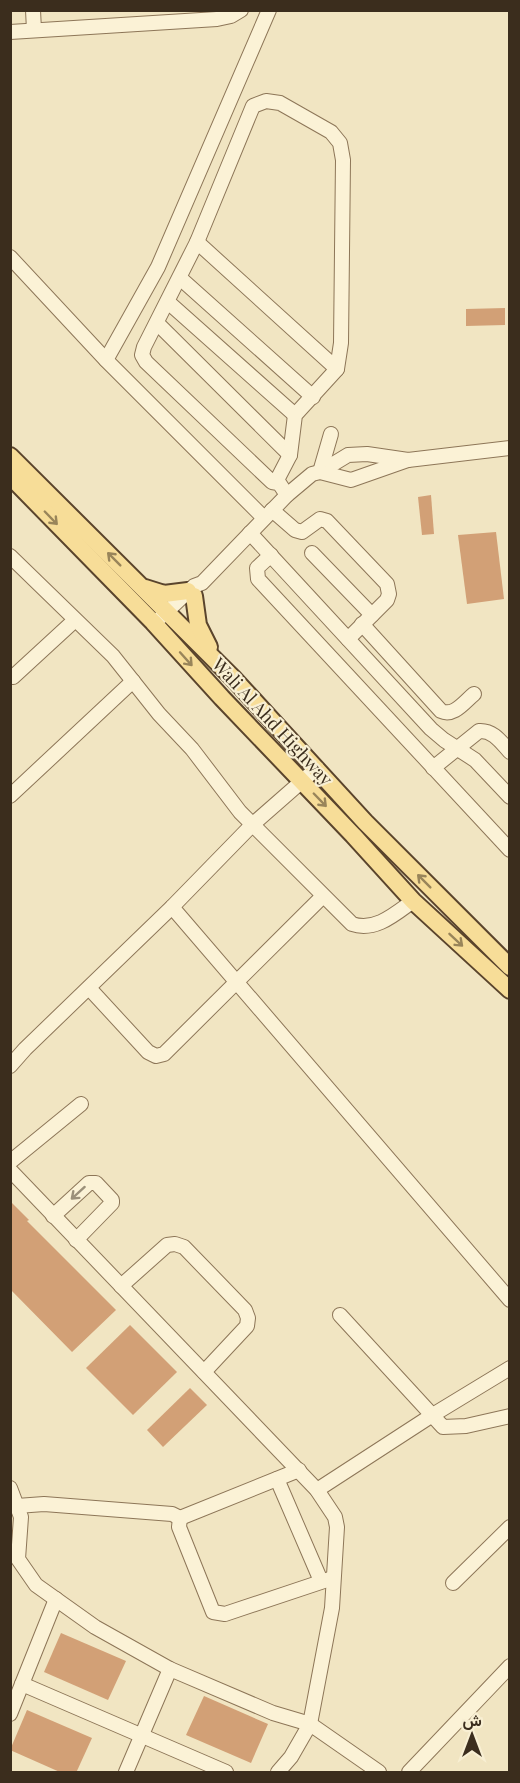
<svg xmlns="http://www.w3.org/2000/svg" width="520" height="1783" font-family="'Playfair Display',Vazirmatn,serif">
  <rect width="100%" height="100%" fill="#f1e5c2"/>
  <!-- building -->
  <g fill="#d2a076">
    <path d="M505,308V325L466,326V309Z"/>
    <path d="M431,495L434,534L422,535L418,497Z"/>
    <path d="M496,532L504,599L467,604L458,535Z"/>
    <path d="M10,1201L29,1220L27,1221L116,1310L72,1352L10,1289Z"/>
    <path d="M130,1325L177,1372L133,1415L86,1368Z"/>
    <path d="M190,1388L207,1405L163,1447L147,1430Z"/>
    <path d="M61,1633L126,1661L108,1700L44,1672Z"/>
    <path d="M204,1696L268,1724L251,1763L186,1735Z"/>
    <path d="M27,1710L92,1738L76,1773H62L10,1750Z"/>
  </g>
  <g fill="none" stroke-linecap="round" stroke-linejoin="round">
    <!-- minor casing -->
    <g stroke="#8d7658" stroke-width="16">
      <g id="minor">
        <path d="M33,10L34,30"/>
        <path d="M10,32L217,19L231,16L241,10"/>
        <path d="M197,242L337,369"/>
        <path d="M10,257L106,360L264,518"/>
        <path d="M180,278L313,397"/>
        <path d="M168,302L295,415"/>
        <path d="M157,323L290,455"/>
        <path d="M106,360L158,267L269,10"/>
        <path d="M320,472L348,455L367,454L408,460L510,448"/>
        <path d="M320,472L331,434"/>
        <path d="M278,483L272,482L146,362L142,355L144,347L197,242L253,106L266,101L280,103L331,132L340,143L343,160L341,343L337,369L295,415L290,455L277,480L287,495"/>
        <path d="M272,510L295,530L302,532L320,519L327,521L387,584L389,594L387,600L348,639"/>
        <path d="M250,533L431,729L444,740L475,760L510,797"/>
        <path d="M312,553L372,615"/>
        <path d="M271,555L257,568L258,579L510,850"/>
        <path d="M10,556L113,656L159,714L192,749L240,812L352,924C375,932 395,914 413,901"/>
        <path d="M161,617L194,586L202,583L287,495L312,474L320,472L351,480L408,460"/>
        <path d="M362,624L441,711C454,717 464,702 474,694"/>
        <path d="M13,677L75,620"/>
        <path d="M433,768L479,731C493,730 501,742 510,752"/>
        <path d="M10,796L133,681"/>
        <path d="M172,907L510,1300"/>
        <path d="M89,988L148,1052L156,1056L164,1054L323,896"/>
        <path d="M10,1066L25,1049L172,907L252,825L317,768"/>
        <path d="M10,1162L81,1104"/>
        <path d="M10,1170L317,1490L335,1517L337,1527L332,1608L310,1724L273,1713L170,1669L95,1627L36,1585L18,1559L21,1517L10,1488"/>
        <path d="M53,1216L89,1183H96L112,1200V1203L76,1240"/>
        <path d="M121,1286L167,1245L175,1244L184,1247L245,1310L248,1318L247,1326L204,1372"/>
        <path d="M340,1315L443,1427L466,1426L510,1416"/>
        <path d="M277,1479L321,1581"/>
        <path d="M317,1490L431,1416L510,1368"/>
        <path d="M17,1506L44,1504L172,1514L180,1518"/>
        <path d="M180,1518L179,1527L213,1612L225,1614L333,1578"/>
        <path d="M180,1518L299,1470"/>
        <path d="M453,1583L510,1527"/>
        <path d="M22,1684L226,1772"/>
        <path d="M10,1714L56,1599"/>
        <path d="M126,1772L170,1669"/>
        <path d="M278,1772L291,1757L310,1724L379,1772"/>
        <path d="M409,1772L510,1666"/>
      </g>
    </g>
    <!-- major casing -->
    <g stroke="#5a442c" stroke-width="20">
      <g id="major">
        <path d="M10,456L233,678L365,822L510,967"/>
        <path d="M10,476L153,622L222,698L353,835L413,901L510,990"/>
        <path d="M145,588L164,594L188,591"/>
        <path d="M194,596L198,625L209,647"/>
      </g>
    </g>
    <!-- minor -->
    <use href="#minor" stroke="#fbf2d6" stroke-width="14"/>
    <!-- major -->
    <use href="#major" stroke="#f7dd98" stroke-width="16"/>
  </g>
  <!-- one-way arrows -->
  <defs><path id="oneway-shaft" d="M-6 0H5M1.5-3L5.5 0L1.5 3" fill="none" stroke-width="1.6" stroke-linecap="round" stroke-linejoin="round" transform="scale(1.5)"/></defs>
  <g stroke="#99855a">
    <use href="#oneway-shaft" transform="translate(51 518) rotate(46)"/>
    <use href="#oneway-shaft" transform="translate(114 559) rotate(-135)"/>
    <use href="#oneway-shaft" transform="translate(186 659) rotate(48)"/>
    <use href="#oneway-shaft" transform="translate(320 800) rotate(46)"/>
    <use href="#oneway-shaft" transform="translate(424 881) rotate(-135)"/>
    <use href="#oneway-shaft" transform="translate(456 940) rotate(43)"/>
  </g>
  <use stroke="#9b907a" href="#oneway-shaft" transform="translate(78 1193) rotate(138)"/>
  <g text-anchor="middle" stroke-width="4.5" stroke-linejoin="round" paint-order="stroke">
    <!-- street labels -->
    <g font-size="18" fill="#3b2d1d" stroke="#f8efd3">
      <text transform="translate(272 722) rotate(47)" y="6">Wali Al Ahd Highway</text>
    </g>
  </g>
  <!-- border -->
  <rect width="520" height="1783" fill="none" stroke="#3b2d1d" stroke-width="24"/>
  <!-- north arrow -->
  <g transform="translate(472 1735)" stroke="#f8efd3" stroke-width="4.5" paint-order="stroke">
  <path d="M0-4.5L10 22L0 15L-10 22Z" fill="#3b2d1d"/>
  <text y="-9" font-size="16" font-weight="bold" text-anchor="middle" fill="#3b2d1d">ش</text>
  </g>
</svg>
